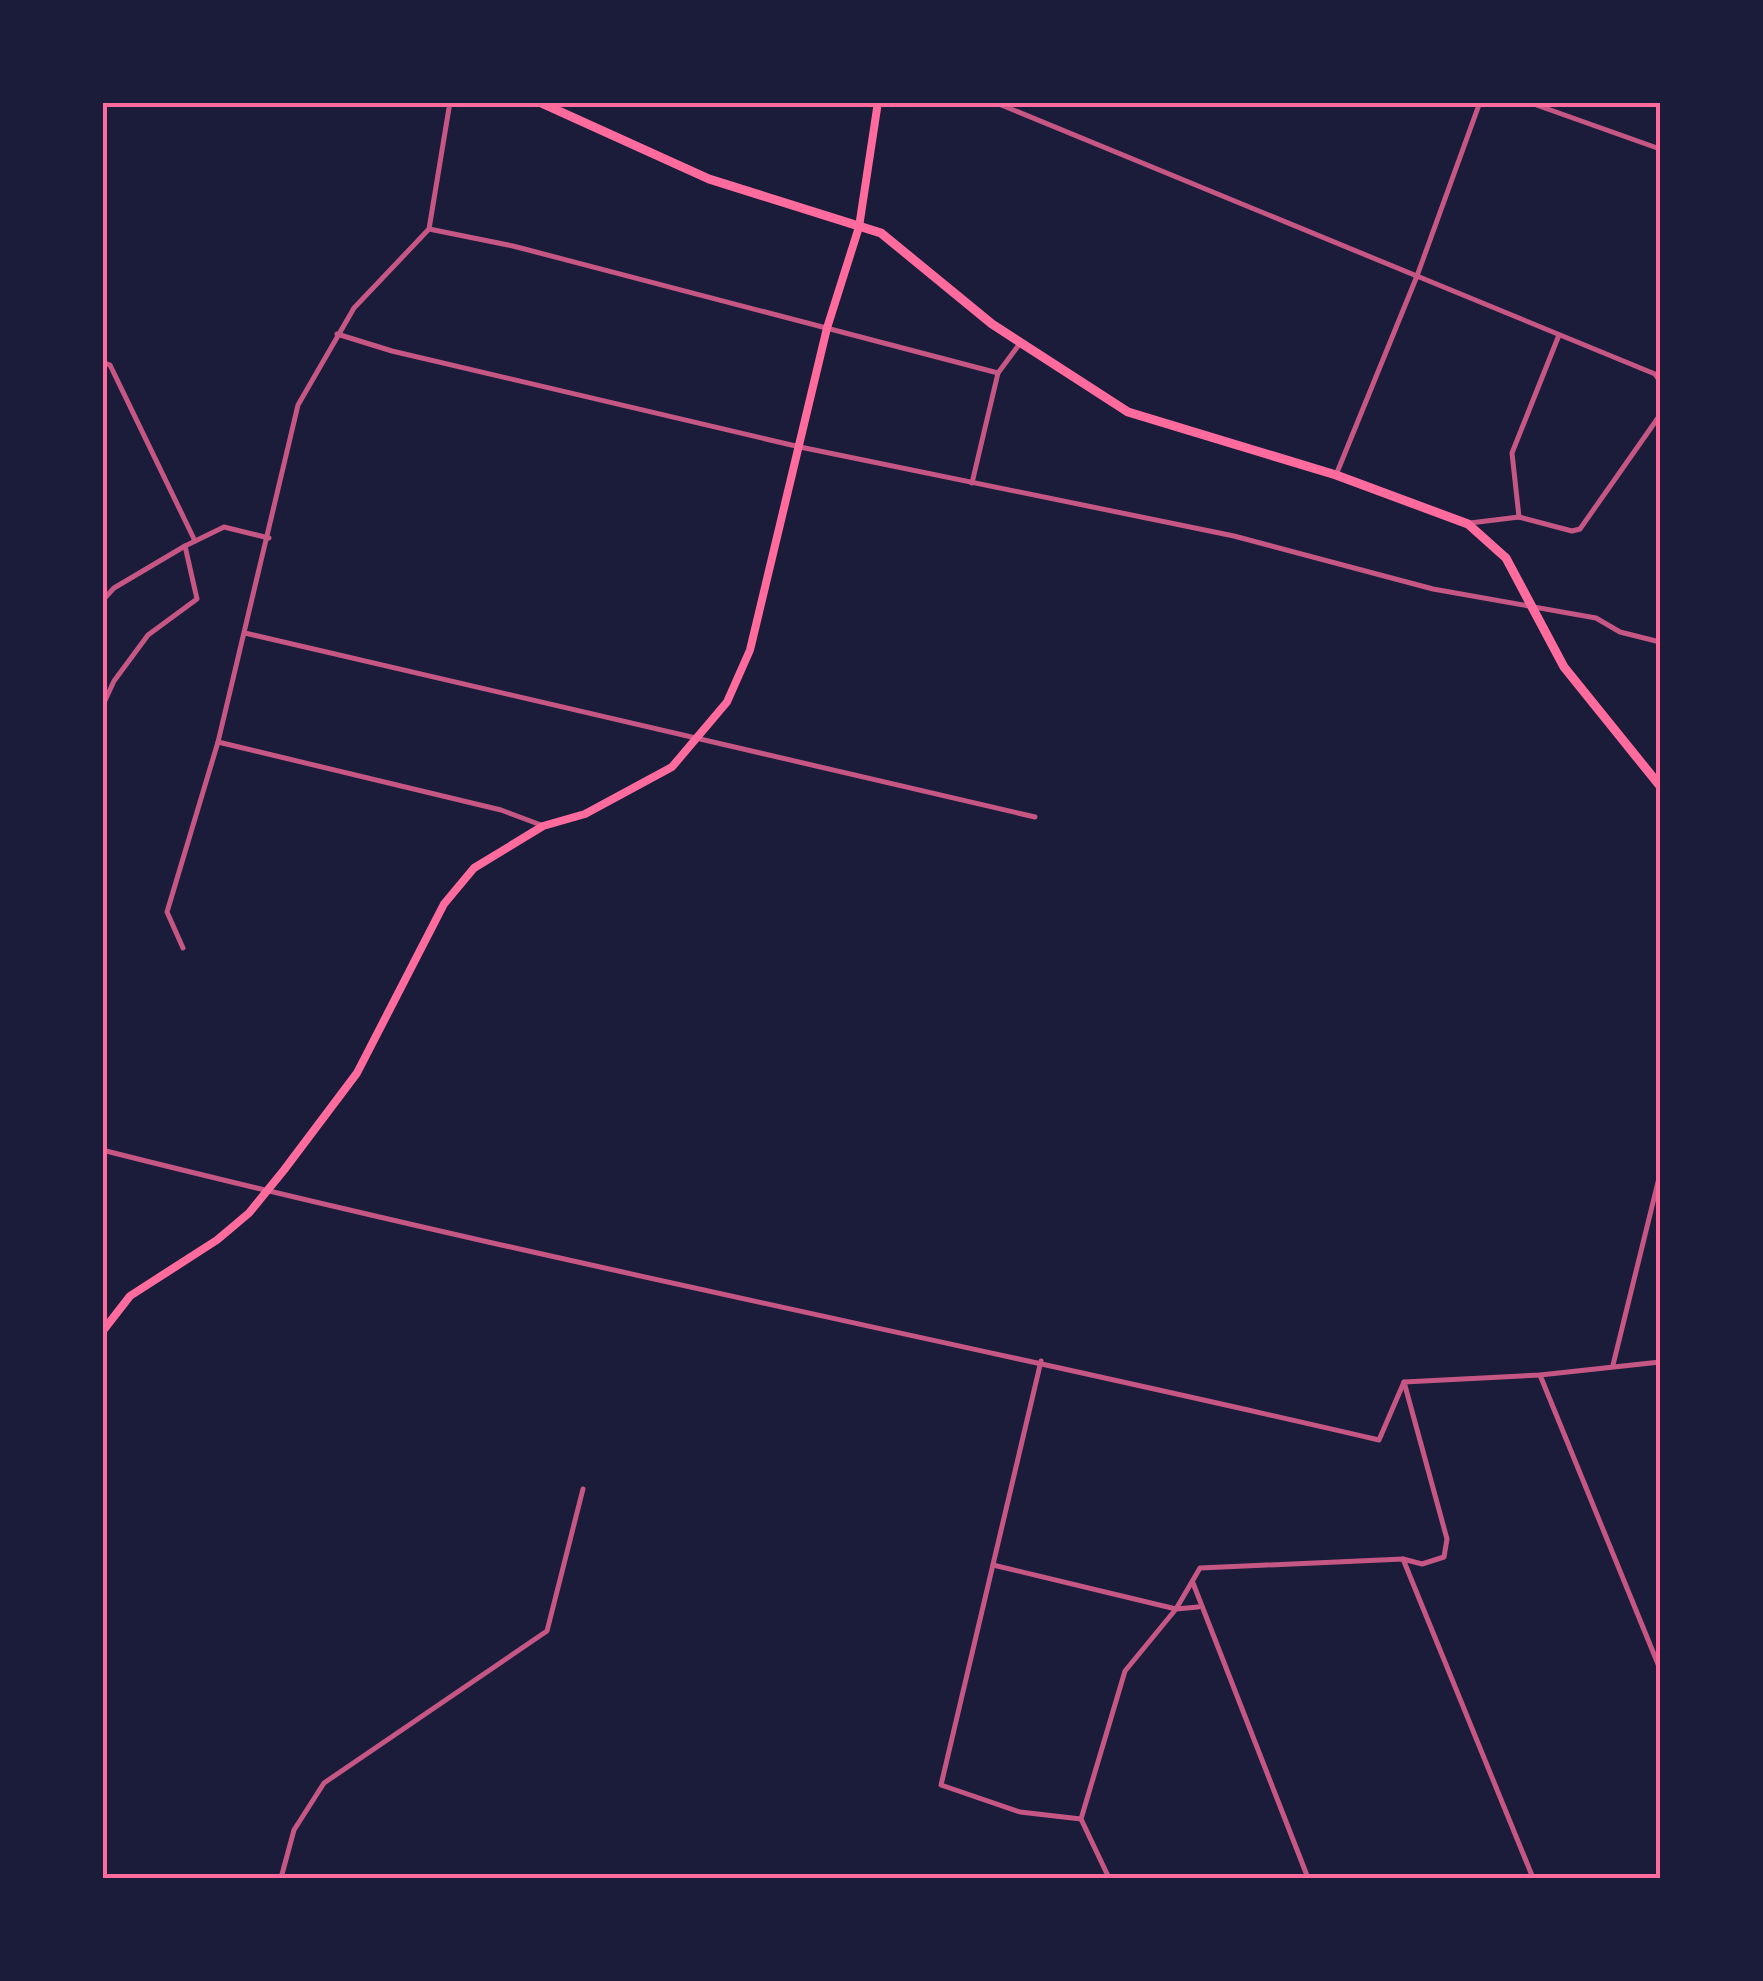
<svg xmlns="http://www.w3.org/2000/svg" width="1763" height="1981" font-family="Barlow,sans-serif">
  <rect width="100%" height="100%" fill="#1b1b3a"/>
  <g fill="none" stroke-linecap="round" stroke-linejoin="round">
    <!-- minor -->
    <g stroke="#c65784" stroke-width="5">
      <path d="M450,102L429,229L354,308L298,405L218,742L501,810L541,825"/>
      <path d="M994,102L1655,374L1660,381"/>
      <path d="M1528,102L1660,149"/>
      <path d="M429,229L513,246L998,373"/>
      <path d="M337,334L392,351L800,447L1234,536L1433,589L1596,618L1620,632L1660,642"/>
      <path d="M102,362L110,365L195,541"/>
      <path d="M1336,475L1417,276L1480,102"/>
      <path d="M972,483L998,373L1021,342"/>
      <path d="M1519,517L1512,453L1559,335"/>
      <path d="M1470,523L1519,517L1572,531L1580,529L1660,415"/>
      <path d="M102,601L114,588L185,546"/>
      <path d="M245,633L1035,817"/>
      <path d="M102,707L114,681L148,635L197,599L185,546L224,527L269,538"/>
      <path d="M183,948L167,912L218,742"/>
      <path d="M102,1150C526,1257 954,1341 1379,1440L1404,1382"/>
      <path d="M1041,1361L941,1785L1020,1812L1081,1819"/>
      <path d="M1613,1365L1660,1174"/>
      <path d="M1540,1375L1660,1669"/>
      <path d="M1403,1559L1533,1878"/>
      <path d="M993,1565L1176,1609L1198,1607"/>
      <path d="M1193,1583L1308,1878"/>
      <path d="M281,1878L294,1830L324,1783L547,1631L583,1489"/>
      <path d="M1109,1878L1081,1819L1125,1671L1176,1609L1200,1568L1403,1559L1422,1564L1444,1557L1447,1539L1404,1382L1540,1375L1660,1362"/>
    </g>
    <!-- secondary -->
    <path stroke="#ff6b9d" stroke-width="8" d="M102,1332L130,1296L217,1240L249,1213L284,1170L357,1073L444,904L474,868L543,826L585,814L672,767L727,702L750,650L827,328L859,227L878,102"/>
    <!-- primary -->
    <path stroke="#ff6b9d" stroke-width="9" d="M539,102L709,179L881,233L992,324L1128,412L1336,475L1468,524L1506,558L1564,667L1660,786"/>
  </g>
  <!-- border -->
  <rect width="1763" height="1981" fill="none" stroke="#1b1b3a" stroke-width="210"/>
  <rect x="105" y="105" width="1553" height="1771" fill="none" stroke="#ff6b9d" stroke-width="4"/>
</svg>
